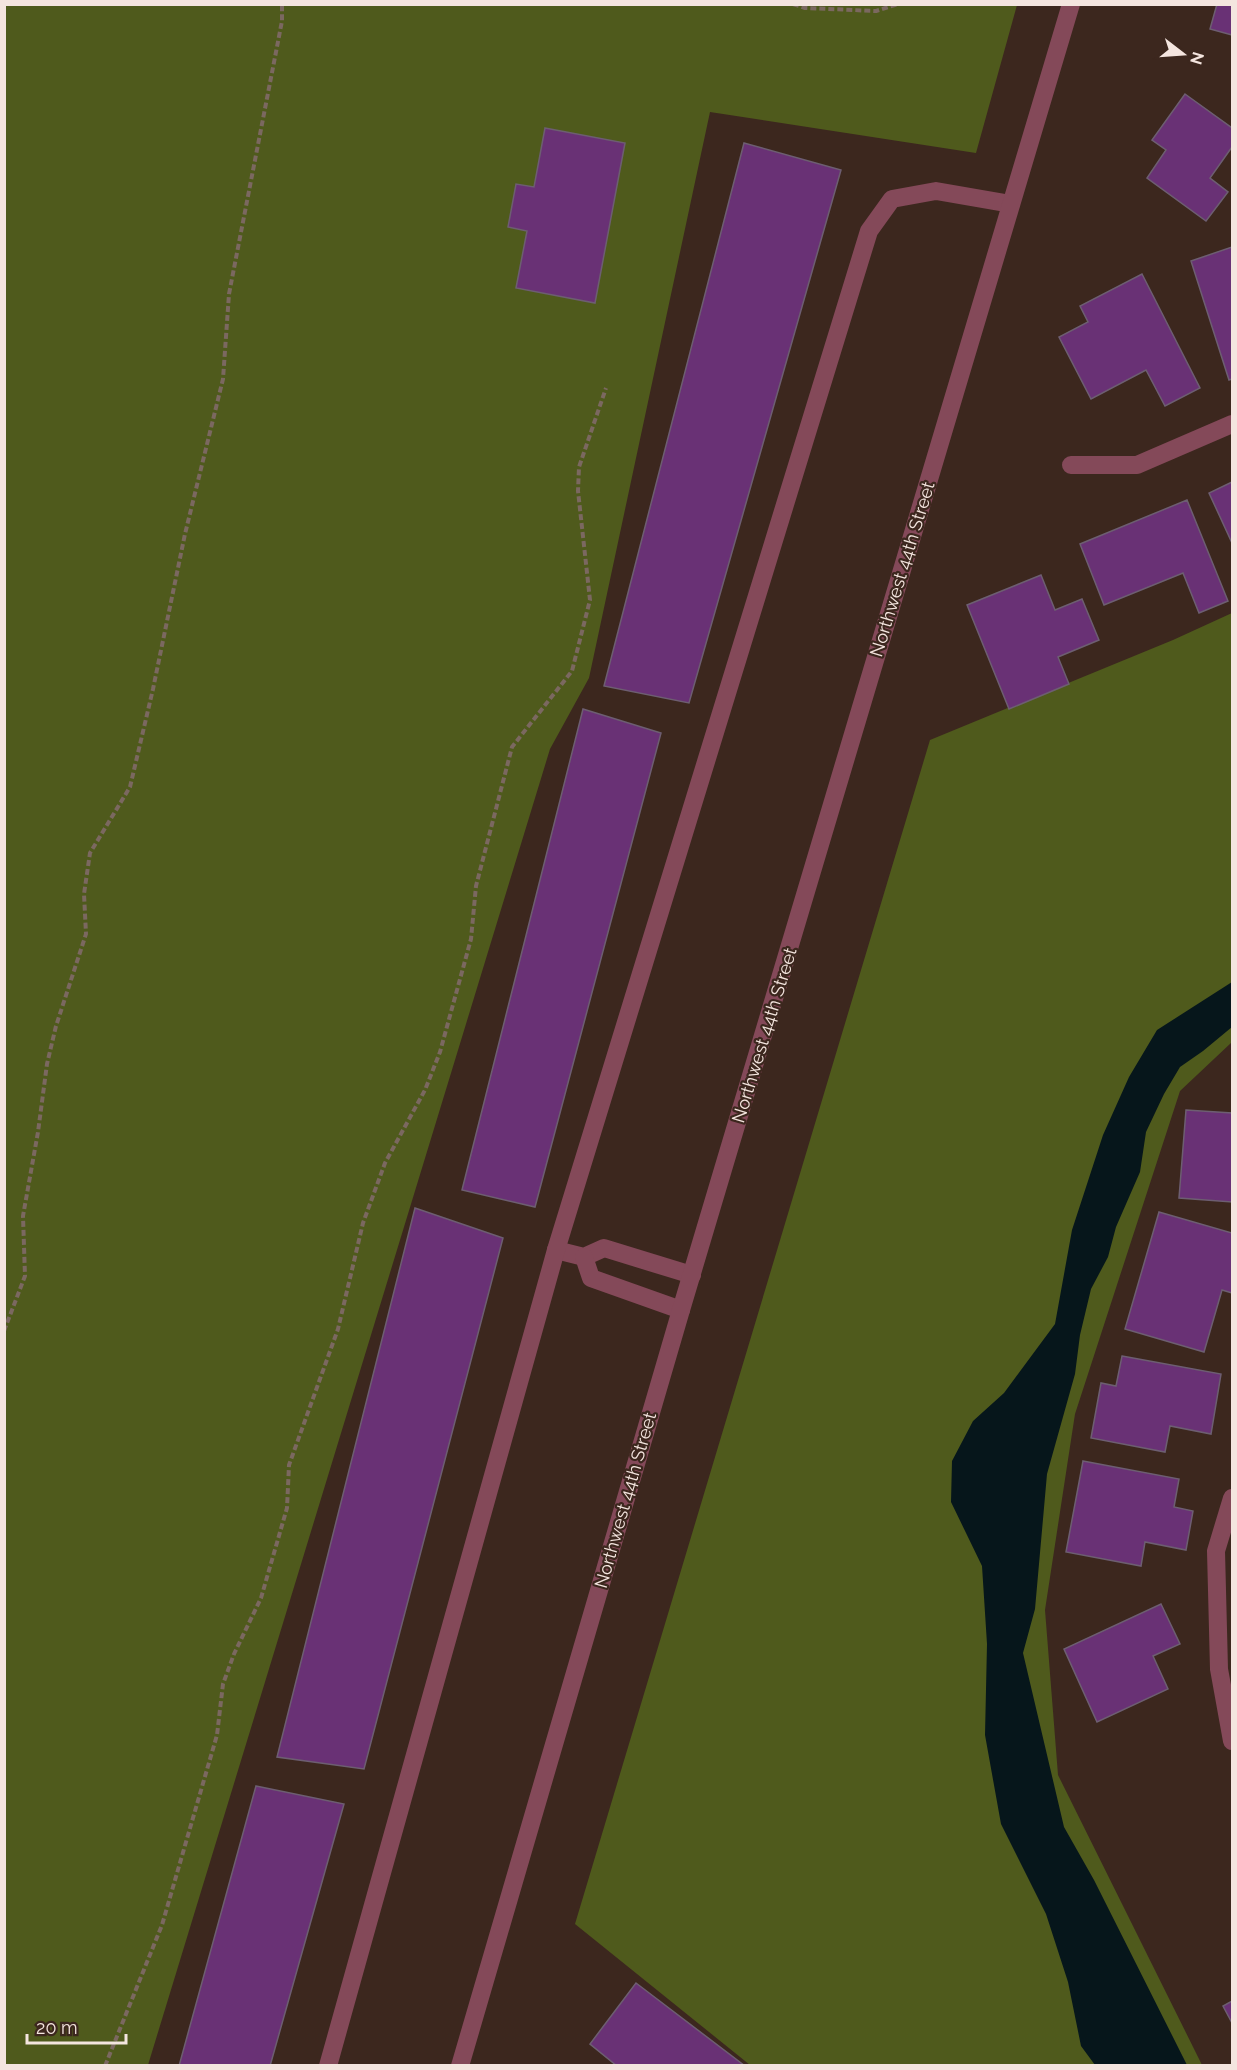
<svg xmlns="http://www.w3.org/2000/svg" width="1237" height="2070" font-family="Raleway,sans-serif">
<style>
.green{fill:#4f5a1c}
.water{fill:#06161b}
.building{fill:#693175;stroke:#6d5e71;stroke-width:1.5}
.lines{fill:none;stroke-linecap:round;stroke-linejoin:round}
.path{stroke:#7b6860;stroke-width:4;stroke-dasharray:6 3;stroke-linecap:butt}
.service{stroke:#844959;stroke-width:18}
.minor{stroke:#844959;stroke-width:18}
.tertiary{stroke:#844959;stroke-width:18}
.labels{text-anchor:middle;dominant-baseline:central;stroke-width:4.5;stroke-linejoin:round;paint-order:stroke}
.street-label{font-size:18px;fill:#f4e5df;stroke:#3c271e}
</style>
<rect width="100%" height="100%" fill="#3c271e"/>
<g class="green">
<path d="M5,5H1017L976,153L710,112L589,678L550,749L148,2065L5,2066Z"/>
<path d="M1232,613V1042L1180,1091L1075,1414L1045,1610L1058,1775L1202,2065H750L575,1924L930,740L1173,640Z"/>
</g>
<path class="water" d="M1232,982V1027L1203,1051L1180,1067L1164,1094L1146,1132L1140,1172L1116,1227L1108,1257L1091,1289L1080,1335L1075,1374L1047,1474L1035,1609L1023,1653L1064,1827L1094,1880L1187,2065H1095L1081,2046L1068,1982L1046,1914L1001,1824L985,1735L987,1644L982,1566L951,1502L952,1461L973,1421L1004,1393L1055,1324L1072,1230L1103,1135L1129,1077L1157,1030Z"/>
<g class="building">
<path d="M1217,4H1232V35L1210,29Z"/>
<path d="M1185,94L1232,128V147L1210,178L1228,192L1206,221L1147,178L1166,150L1152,140Z"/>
<path d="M545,128L625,143L595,303L516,288L527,231L508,227L516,184L534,187Z"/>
<path d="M744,143L841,170L689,703L604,686Z"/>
<path d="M1232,247V379L1229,380L1191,261Z"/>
<path d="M1142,274L1200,388L1165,406L1146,370L1091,399L1059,337L1088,322L1080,306Z"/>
<path d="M1232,482V543L1209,493Z"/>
<path d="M1187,500L1228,601L1199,613L1183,573L1104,605L1080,544Z"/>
<path d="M1041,575L1055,610L1082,599L1099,640L1058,657L1069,684L1009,709L967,605Z"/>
<path d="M583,709L661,733L535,1207L462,1190Z"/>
<path d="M1186,1110L1232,1113V1202L1179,1198Z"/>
<path d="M415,1208L503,1238L364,1769L277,1757Z"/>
<path d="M1159,1212L1232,1233V1293L1222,1290L1204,1352L1125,1329Z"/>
<path d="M1122,1356L1221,1374L1211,1434L1170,1426L1165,1452L1091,1438L1101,1383L1116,1386Z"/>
<path d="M1083,1461L1179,1479L1174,1507L1193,1511L1186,1550L1145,1542L1141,1566L1066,1552Z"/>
<path d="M1161,1604L1180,1644L1153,1656L1168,1689L1097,1722L1064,1649Z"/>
<path d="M256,1786L344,1804L270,2066H179Z"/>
<path d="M636,1983L745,2066H617L590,2044Z"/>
<path d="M1232,2001V2023L1223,2006Z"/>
</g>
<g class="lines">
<g class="path">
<path d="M793,4L805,8L876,11L898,4"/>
<path d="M4,1331L25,1276L23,1216L38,1132L47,1064L56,1026L86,934L84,894L90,853L130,787L153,689L185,534L223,379L229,294L282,21V4"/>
<path d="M105,2066L162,1925L217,1735L223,1684L234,1654L261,1598L287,1508L289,1465L338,1329L363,1223L385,1163L425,1090L440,1052L471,939L476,886L512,747L572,671L590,600L578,491L579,467L606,388"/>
</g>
<g class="service">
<path d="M556,1250L584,1257L604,1248L692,1275"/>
<path d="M584,1257L591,1278L681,1310"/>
<path d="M328,2066L556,1250L869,231L892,199L936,191L1011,204"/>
</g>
<g class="minor">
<path d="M1071,465H1137L1232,424"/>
<path d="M1232,1498L1216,1551L1219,1669L1232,1741"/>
</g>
<path class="tertiary" d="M460,2066L681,1310L1071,4"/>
</g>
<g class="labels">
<g class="street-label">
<text transform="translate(902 569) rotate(-73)">Northwest 44th Street</text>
<text transform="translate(764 1035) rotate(-73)">Northwest 44th Street</text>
<text transform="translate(625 1500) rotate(-74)">Northwest 44th Street</text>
</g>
</g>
<rect width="1237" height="2070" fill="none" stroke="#f4e5df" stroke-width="12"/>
<g transform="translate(1183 54) rotate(107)" stroke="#3c271e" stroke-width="4.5" paint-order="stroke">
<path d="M0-4.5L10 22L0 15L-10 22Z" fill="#f4e5df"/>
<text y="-9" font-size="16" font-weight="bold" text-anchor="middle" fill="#f4e5df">N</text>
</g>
<path d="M27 2034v9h99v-9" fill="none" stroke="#f4e5df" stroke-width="3"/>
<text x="36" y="2034" font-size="18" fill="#f4e5df" stroke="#3c271e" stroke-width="4.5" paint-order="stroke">20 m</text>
</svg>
